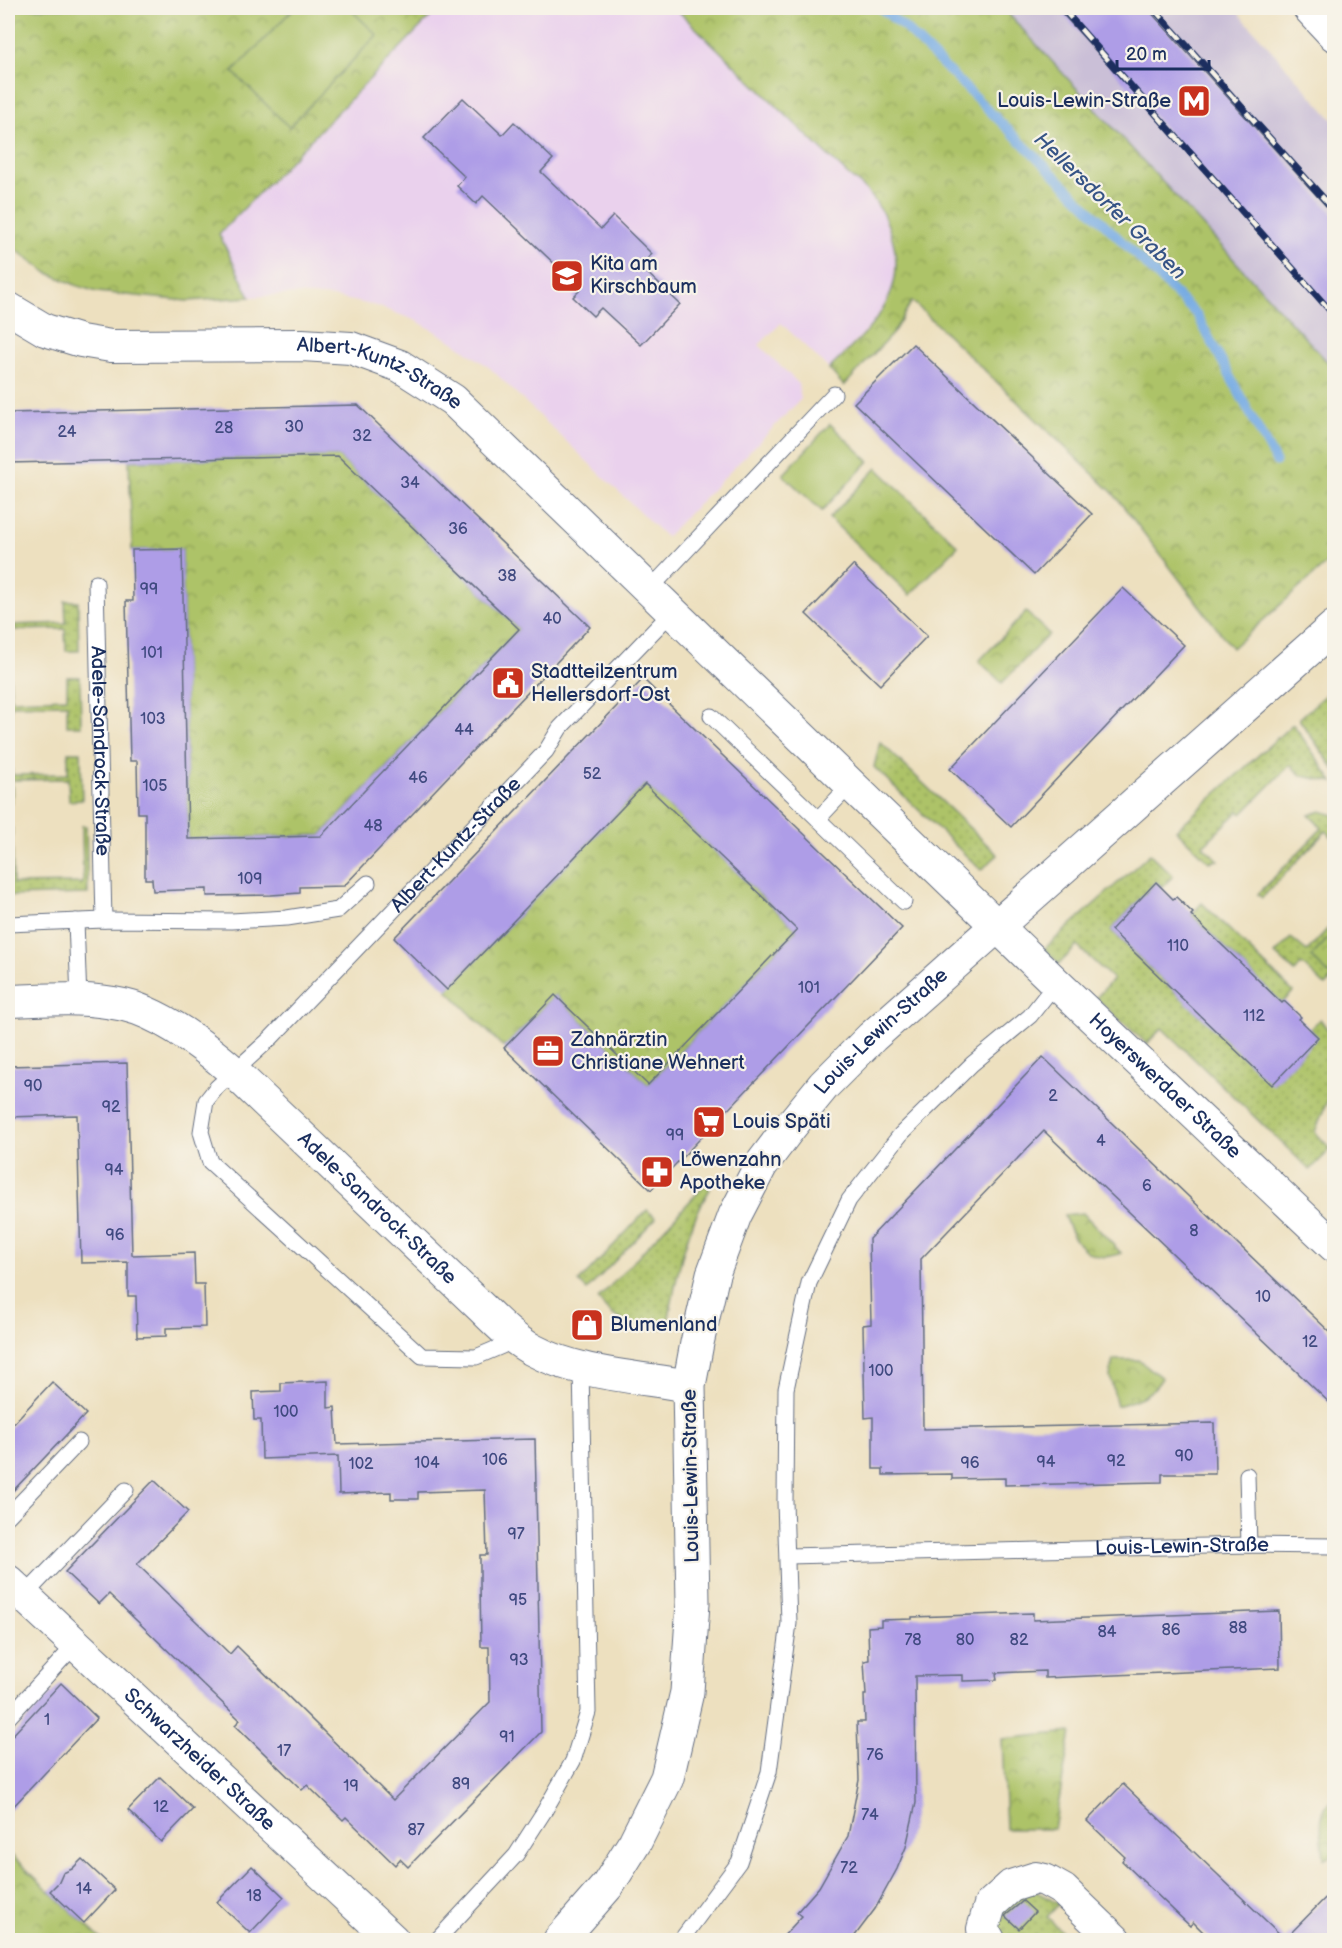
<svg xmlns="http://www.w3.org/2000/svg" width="1342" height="1948" font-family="'Balsamiq Sans',sans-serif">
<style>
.built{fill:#ead1ed}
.railway{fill:#cabfd7}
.grass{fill:url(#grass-dots);stroke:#647962;stroke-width:1.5}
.park{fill:url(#park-crowns);stroke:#647962;stroke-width:1.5}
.pitch{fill:#adc367;stroke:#647962;stroke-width:1.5}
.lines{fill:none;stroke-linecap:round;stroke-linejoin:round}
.stream{stroke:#76abe3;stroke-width:9}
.building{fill:#ae9de7}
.lane-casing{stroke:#646d80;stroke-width:17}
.street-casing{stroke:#646d80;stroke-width:34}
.secondary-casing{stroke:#646d80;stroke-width:35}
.lane{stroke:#fff;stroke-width:15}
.street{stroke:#fff;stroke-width:32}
.secondary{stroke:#fff;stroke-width:33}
.rail-casing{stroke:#1b2f5e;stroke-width:7}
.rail{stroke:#f7f3e8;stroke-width:4.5;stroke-dasharray:14;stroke-linecap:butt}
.labels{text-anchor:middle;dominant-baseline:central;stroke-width:4.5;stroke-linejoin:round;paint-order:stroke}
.number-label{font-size:16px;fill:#404a80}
.poi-label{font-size:20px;fill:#1b2f5e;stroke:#f7f3e8;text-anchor:start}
.street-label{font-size:20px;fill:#1b2f5e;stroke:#f7f3e8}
.water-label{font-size:21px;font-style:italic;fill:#365486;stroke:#f7f3e8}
</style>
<defs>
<pattern id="grass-dots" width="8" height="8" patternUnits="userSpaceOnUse" patternTransform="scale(1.5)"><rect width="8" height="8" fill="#adc367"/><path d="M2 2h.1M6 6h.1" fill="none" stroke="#8c9f58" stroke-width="1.8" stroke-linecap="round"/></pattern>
<pattern id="park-crowns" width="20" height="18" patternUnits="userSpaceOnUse" patternTransform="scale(1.5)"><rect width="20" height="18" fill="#adc367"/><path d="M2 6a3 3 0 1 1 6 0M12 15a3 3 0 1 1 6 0" fill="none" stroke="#8c9f58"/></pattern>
</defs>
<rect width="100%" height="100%" fill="#f7f3e8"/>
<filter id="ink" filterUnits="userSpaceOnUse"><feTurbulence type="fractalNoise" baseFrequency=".0167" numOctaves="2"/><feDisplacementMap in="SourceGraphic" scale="12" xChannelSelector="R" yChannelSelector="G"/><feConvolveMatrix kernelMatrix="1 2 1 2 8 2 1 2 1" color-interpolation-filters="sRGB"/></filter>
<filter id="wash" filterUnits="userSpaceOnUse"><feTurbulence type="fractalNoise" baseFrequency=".008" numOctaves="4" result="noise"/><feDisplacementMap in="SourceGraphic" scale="24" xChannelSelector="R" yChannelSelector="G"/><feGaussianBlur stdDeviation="1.35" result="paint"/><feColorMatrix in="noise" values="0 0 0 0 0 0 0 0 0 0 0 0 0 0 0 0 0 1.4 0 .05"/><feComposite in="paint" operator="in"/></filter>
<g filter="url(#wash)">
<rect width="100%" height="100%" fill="#ede0bf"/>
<path class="built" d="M439,8H675L848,175L866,190L882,213L893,242L895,264L893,288L885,304L871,325L829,369L781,323L759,345L798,383L801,399L666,537L490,368L455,343L417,321L377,306L334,297L298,294L250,297L219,235Z"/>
<path class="railway" d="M1003,8H1234L1334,121V369Z"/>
<g class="grass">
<path d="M65,601H78L79,651H66L65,629L10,630V652H8V602L9,625L66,623Z"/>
<path d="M8,677H10L11,700L67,698V677H80L81,726H67V704L11,705V728H8Z"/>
<path d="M1334,687V769L1299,719Z"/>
<path d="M1293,724L1333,782L1302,776L1290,765L1242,814L1239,811L1203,846L1218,860L1209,862L1176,830Z"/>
<path d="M880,742L998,855L981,870L874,767Z"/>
<path d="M68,752H81L82,800L69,801L68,779L12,780V802H9L8,753H11L12,775L68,774Z"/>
<path d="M1321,811L1334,815V839L1326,831L1262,898L1258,894L1322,828L1309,815Z"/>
<path d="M82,826H86L88,894L10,896L9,828H12L13,884L83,883Z"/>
<path d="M1150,854L1173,876L1162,887L1156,882L1111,930L1272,1084L1317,1037L1310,1029L1320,1019L1334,1038V1083L1315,1132L1331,1149L1310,1170L1162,1028L1147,1044L1096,998L1113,979L1077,946L1059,964L1044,949Z"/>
<path d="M1202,903L1293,992L1282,1003L1191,915Z"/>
<path d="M1334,922V932L1311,957L1333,978L1325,986L1302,964L1295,972L1275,954L1291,938L1307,951Z"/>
<path d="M706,1184L710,1189C684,1230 676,1281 667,1328C636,1328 617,1325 598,1299Z"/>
<path d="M647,1210L656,1218L587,1290L579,1282Z"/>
<path d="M1033,1890L1059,1904L1047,1917L1071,1940H1001L997,1935L1000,1905Z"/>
</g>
<g class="park">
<path d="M8,8H439L219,234L250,297L187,301L97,292L78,286L48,273L8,244Z"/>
<path d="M675,8H1003L1334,369V557L1232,648L1113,493L912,301L893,333L844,386L829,369C843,355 859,341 871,326C879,316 888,302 892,289C903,257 889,214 866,190C861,184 854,180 848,175Z"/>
<path d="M338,456L519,629L321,835L188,839L182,549L132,550L129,461Z"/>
<path d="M877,468L958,546L910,595L829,518Z"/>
<path d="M1026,612L1049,634L1002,683L979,661Z"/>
<path d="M645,784L797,930L648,1085L555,995L504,1048L447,990Z"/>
<path d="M1334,932V976L1333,978L1311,957Z"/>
<path d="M1083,1213L1121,1253C1089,1266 1073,1242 1064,1215Z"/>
<path d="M1113,1360H1138L1162,1378C1151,1396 1137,1400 1117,1406L1110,1376Z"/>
<path d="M1071,1732L1054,1829H1006L1002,1739Z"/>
<path d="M1334,1800V1852L1331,1857L1324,1859C1323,1840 1314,1810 1334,1800Z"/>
<path d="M8,1852L102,1940H8Z"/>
</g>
<g class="pitch">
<path d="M294,8H349L377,35L289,127L233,72Z"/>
<path d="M830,424L869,461L822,511L783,475Z"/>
</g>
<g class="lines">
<path class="stream" d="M880,8L905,28L1197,315L1276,462"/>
</g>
<g id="blocks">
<g class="building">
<path d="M1057,8H1147L1335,216V316Z"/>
<path d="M463,98L502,135L514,122L553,159L541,172L601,229L613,216L652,254L640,266L680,304L641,345L601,308L593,316L573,297L581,289L483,196L476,204L457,186L465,177L424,138Z"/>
<path d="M913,344L1092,514L1034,575L854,403Z"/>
<path d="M358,405L590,627L344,886L300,887V893L271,895L207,896V889L153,891L152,879H145V813H138L137,761H130L126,601H133L132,550L182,549L188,839L321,836L519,629L338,456L8,463V413Z"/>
<path d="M853,565L927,636L880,685L806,614Z"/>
<path d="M1123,588L1184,645L1011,827L950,769Z"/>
<path d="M643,679L902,928L651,1190L504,1048L555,995L648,1085L797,930L645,784L447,990L394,938Z"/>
<path d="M1156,882L1173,899L1176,897L1193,913L1191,915L1282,1003L1284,1001L1301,1017L1299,1019L1318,1037L1272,1085L1111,930Z"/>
<path d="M1043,1057L1335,1337V1408L1044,1131L921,1259L923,1429L1214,1423L1215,1474H1162V1482L1005,1485V1478L952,1479V1474L883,1475V1469H873V1417L865,1418L863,1325L871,1324L869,1239Z"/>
<path d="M127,1063L132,1255L194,1253L195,1284H204L205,1327L166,1328V1336L137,1337L136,1296H128V1262L81,1263L77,1115L8,1117V1066Z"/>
<path d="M328,1381V1408L335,1407L337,1444L535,1439L541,1732L408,1867L400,1859L395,1865L346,1817L343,1820L307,1785L302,1790L235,1725L240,1720L109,1594L99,1604L65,1572L154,1480L188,1512L137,1564L230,1654L237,1646L393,1800L490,1702L489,1647H481L480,1582V1555H487L485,1490L418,1492V1499H391V1492L339,1494L338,1456L262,1459L261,1420H254L253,1392L281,1391V1383Z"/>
<path d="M52,1382L86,1414L8,1496V1429Z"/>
<path d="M1279,1611L1280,1668L1045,1678V1671L996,1673L997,1680L963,1681V1675L915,1676L916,1803L906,1847L897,1869L875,1909L851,1941H779L802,1916L797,1912L819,1887L848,1836L859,1780L857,1722H865L864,1695H866L864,1661L869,1660L868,1627L881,1626V1620L912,1619V1617L1033,1613V1620Z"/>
<path d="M61,1683L97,1718L8,1812V1740Z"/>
<path d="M160,1777L193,1809L161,1842L128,1810Z"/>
<path d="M1123,1784L1285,1939L1335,1888V1941H1212L1193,1922L1190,1926L1122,1861L1125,1857L1087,1821Z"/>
<path d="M82,1859L115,1890L84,1923L50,1891L59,1882L63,1873L72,1869Z"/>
<path d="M252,1866L284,1897L250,1933L217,1902Z"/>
<path d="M1023,1901L1035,1912L1019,1929L1005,1916Z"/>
</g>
</g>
</g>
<g filter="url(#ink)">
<use href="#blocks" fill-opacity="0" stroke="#646d80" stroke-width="1.5"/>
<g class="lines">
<defs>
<g id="lane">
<path id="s1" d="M96,583L104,920"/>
<path d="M649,590L834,394"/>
<path d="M711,716L818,819"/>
<path d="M851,784L818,819L904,902"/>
<path d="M76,921L79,1000"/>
<path d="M8,924L104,920L231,921L287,918L338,910L368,883"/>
<path id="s2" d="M510,1335L502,1346L476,1357L422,1356L210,1162L201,1132L206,1101L217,1087L271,1038L546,751L560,728L672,612"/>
<path d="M1247,1475L1249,1545"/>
<path d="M8,1516L79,1442"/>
<path id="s3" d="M788,1556L1249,1545L1334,1546"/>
<path d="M24,1596L126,1490"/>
<path d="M8,1718L75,1645"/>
<path d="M437,1940L516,1855L545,1810L573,1761L588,1712L581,1368"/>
<path d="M681,1940L739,1862L769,1772L789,1623L785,1502L786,1389L809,1283L849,1200L901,1134L972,1064L1030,1016L1056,983"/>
</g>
<g id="street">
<path d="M1309,8L1334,35"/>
<path id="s4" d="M8,308L45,330L81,341L111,346L302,345L351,348L400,366L453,400L1056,983L1334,1246"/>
<path id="s5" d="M8,1001C46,1000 86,996 124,1005C163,1014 204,1046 234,1072L483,1309C498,1324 514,1340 533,1350C577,1374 640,1377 689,1386"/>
<path id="s6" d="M8,1581L393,1940"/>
<path d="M989,1940L983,1929L990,1905L1011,1886L1036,1878L1045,1880L1063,1890L1115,1940"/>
</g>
<g id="secondary">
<path id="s7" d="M560,1940L608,1885L635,1842L667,1778L687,1692L693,1603L689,1386L697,1343L713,1274L735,1215L761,1165L789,1128L824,1085L872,1037L1334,627"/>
</g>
</defs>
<use href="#lane" class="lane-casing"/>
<use href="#street" class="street-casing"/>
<use href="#secondary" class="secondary-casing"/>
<use href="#lane" class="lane"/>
<use href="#street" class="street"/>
<use href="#secondary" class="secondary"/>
<defs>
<g id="rail">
<path d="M1062,8L1334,315"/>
<path d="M1153,8L1334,210"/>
</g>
</defs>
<use href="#rail" class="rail-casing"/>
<use href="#rail" class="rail"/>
</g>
</g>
<defs>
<symbol id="metro-square" viewBox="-11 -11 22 22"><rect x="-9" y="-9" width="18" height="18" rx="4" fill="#c8321e" stroke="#f7f3e8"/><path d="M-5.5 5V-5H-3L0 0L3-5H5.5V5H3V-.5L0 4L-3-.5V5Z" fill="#fff"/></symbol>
<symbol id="school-square" viewBox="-11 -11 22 22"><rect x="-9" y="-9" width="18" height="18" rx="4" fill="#c8321e" stroke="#f7f3e8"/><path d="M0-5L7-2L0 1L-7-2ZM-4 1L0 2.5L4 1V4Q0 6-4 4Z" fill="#fff"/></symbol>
<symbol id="civic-square" viewBox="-11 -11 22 22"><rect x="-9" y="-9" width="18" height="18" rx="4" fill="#c8321e" stroke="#f7f3e8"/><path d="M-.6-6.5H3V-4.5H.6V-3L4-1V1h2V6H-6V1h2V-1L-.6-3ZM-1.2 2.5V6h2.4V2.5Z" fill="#fff"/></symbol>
<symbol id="office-square" viewBox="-11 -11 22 22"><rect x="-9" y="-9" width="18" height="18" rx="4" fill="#c8321e" stroke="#f7f3e8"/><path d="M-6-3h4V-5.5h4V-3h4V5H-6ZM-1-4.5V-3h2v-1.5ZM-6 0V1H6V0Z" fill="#fff"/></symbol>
<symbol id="supermarket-square" viewBox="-11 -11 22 22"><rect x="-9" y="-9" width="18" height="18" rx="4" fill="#c8321e" stroke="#f7f3e8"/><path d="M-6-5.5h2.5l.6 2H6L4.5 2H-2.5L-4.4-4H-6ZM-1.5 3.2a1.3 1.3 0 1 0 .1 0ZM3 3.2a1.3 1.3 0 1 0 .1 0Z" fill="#fff"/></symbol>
<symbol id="pharmacy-square" viewBox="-11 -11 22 22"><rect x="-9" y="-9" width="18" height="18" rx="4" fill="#c8321e" stroke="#f7f3e8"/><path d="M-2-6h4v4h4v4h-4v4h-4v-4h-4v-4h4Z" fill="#fff"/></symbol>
<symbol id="shop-square" viewBox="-11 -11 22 22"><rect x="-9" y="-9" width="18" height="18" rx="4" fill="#c8321e" stroke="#f7f3e8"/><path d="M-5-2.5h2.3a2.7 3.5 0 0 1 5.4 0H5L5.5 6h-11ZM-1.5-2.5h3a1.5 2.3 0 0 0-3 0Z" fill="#fff"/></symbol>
</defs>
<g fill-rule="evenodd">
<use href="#metro-square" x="1175" y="82" width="38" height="38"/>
<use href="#school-square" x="548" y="257" width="38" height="38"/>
<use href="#civic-square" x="489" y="664" width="38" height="38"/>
<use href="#office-square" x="529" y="1032" width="38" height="38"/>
<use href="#supermarket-square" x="690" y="1103" width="38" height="38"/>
<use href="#pharmacy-square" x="638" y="1153" width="38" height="38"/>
<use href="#shop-square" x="568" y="1306" width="38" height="38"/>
</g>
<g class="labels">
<g class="number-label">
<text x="294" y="427">30</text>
<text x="224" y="428">28</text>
<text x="67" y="432">24</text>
<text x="362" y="436">32</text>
<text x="410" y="483">34</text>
<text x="458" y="529">36</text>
<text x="507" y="576">38</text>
<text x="149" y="589">99</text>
<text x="552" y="619">40</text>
<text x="152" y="653">101</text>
<text x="153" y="719">103</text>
<text x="464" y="730">44</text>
<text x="592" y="774">52</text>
<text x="418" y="778">46</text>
<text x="155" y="786">105</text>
<text x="373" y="826">48</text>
<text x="250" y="879">109</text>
<text x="1178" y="946">110</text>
<text x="809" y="988">101</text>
<text x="1254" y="1016">112</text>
<text x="33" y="1086">90</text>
<text x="1053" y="1096">2</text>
<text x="111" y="1107">92</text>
<text x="675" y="1135">99</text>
<text x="1101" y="1141">4</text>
<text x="114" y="1170">94</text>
<text x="1147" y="1186">6</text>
<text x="1194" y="1231">8</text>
<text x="115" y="1235">96</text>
<text x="1263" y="1297">10</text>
<text x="1310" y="1342">12</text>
<text x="881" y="1371">100</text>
<text x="286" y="1412">100</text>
<text x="1184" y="1456">90</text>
<text x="495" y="1460">106</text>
<text x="1116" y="1461">92</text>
<text x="1046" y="1462">94</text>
<text x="427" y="1463">104</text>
<text x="970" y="1463">96</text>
<text x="361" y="1464">102</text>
<text x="516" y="1534">97</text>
<text x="518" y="1600">95</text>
<text x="1238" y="1628">88</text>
<text x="1171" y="1630">86</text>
<text x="1107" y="1632">84</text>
<text x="913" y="1640">78</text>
<text x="965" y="1640">80</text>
<text x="1019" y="1640">82</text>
<text x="519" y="1660">93</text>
<text x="47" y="1720">1</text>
<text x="507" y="1737">91</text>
<text x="284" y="1751">17</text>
<text x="875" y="1755">76</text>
<text x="461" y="1784">89</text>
<text x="351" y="1786">19</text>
<text x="161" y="1807">12</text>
<text x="870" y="1815">74</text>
<text x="416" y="1830">87</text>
<text x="849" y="1868">72</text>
<text x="84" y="1889">14</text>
<text x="254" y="1896">18</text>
</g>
<g class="poi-label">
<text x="1171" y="101" text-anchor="end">Louis-Lewin-Straße</text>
<text x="590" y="264">Kita am<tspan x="590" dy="23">Kirschbaum</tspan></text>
<text x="531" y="672">Stadtteilzentrum<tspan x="531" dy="23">Hellersdorf-Ost</tspan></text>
<text x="571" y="1040">Zahnärztin<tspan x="571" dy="23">Christiane Wehnert</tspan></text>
<text x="732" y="1122">Louis Späti</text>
<text x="680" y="1160">Löwenzahn<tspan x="680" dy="23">Apotheke</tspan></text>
<text x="610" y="1325">Blumenland</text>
</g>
<g class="street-label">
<text stroke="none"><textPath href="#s4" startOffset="386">Albert-Kuntz-Straße</textPath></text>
<text stroke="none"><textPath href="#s1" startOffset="168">Adele-Sandrock-Straße</textPath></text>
<text stroke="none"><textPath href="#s2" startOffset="804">Albert-Kuntz-Straße</textPath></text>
<text stroke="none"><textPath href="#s7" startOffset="1004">Louis-Lewin-Straße</textPath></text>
<text stroke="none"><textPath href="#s4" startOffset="1455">Hoyerswerdaer Straße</textPath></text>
<text stroke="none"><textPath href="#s5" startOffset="444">Adele-Sandrock-Straße</textPath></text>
<text transform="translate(691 1476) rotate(-91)">Louis-Lewin-Straße</text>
<text stroke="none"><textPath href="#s3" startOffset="394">Louis-Lewin-Straße</textPath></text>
<text stroke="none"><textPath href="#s6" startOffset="262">Schwarzheider Straße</textPath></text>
</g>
<g class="water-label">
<text transform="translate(1110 206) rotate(44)">Hellersdorfer Graben</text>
</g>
</g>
<rect width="1342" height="1948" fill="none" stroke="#f7f3e8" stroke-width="30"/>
<path d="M1117 60v9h92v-9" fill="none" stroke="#1b2f5e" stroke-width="3"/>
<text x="1126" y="60" font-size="18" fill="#1b2f5e" stroke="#f7f3e8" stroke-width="4.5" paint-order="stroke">20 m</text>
</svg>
